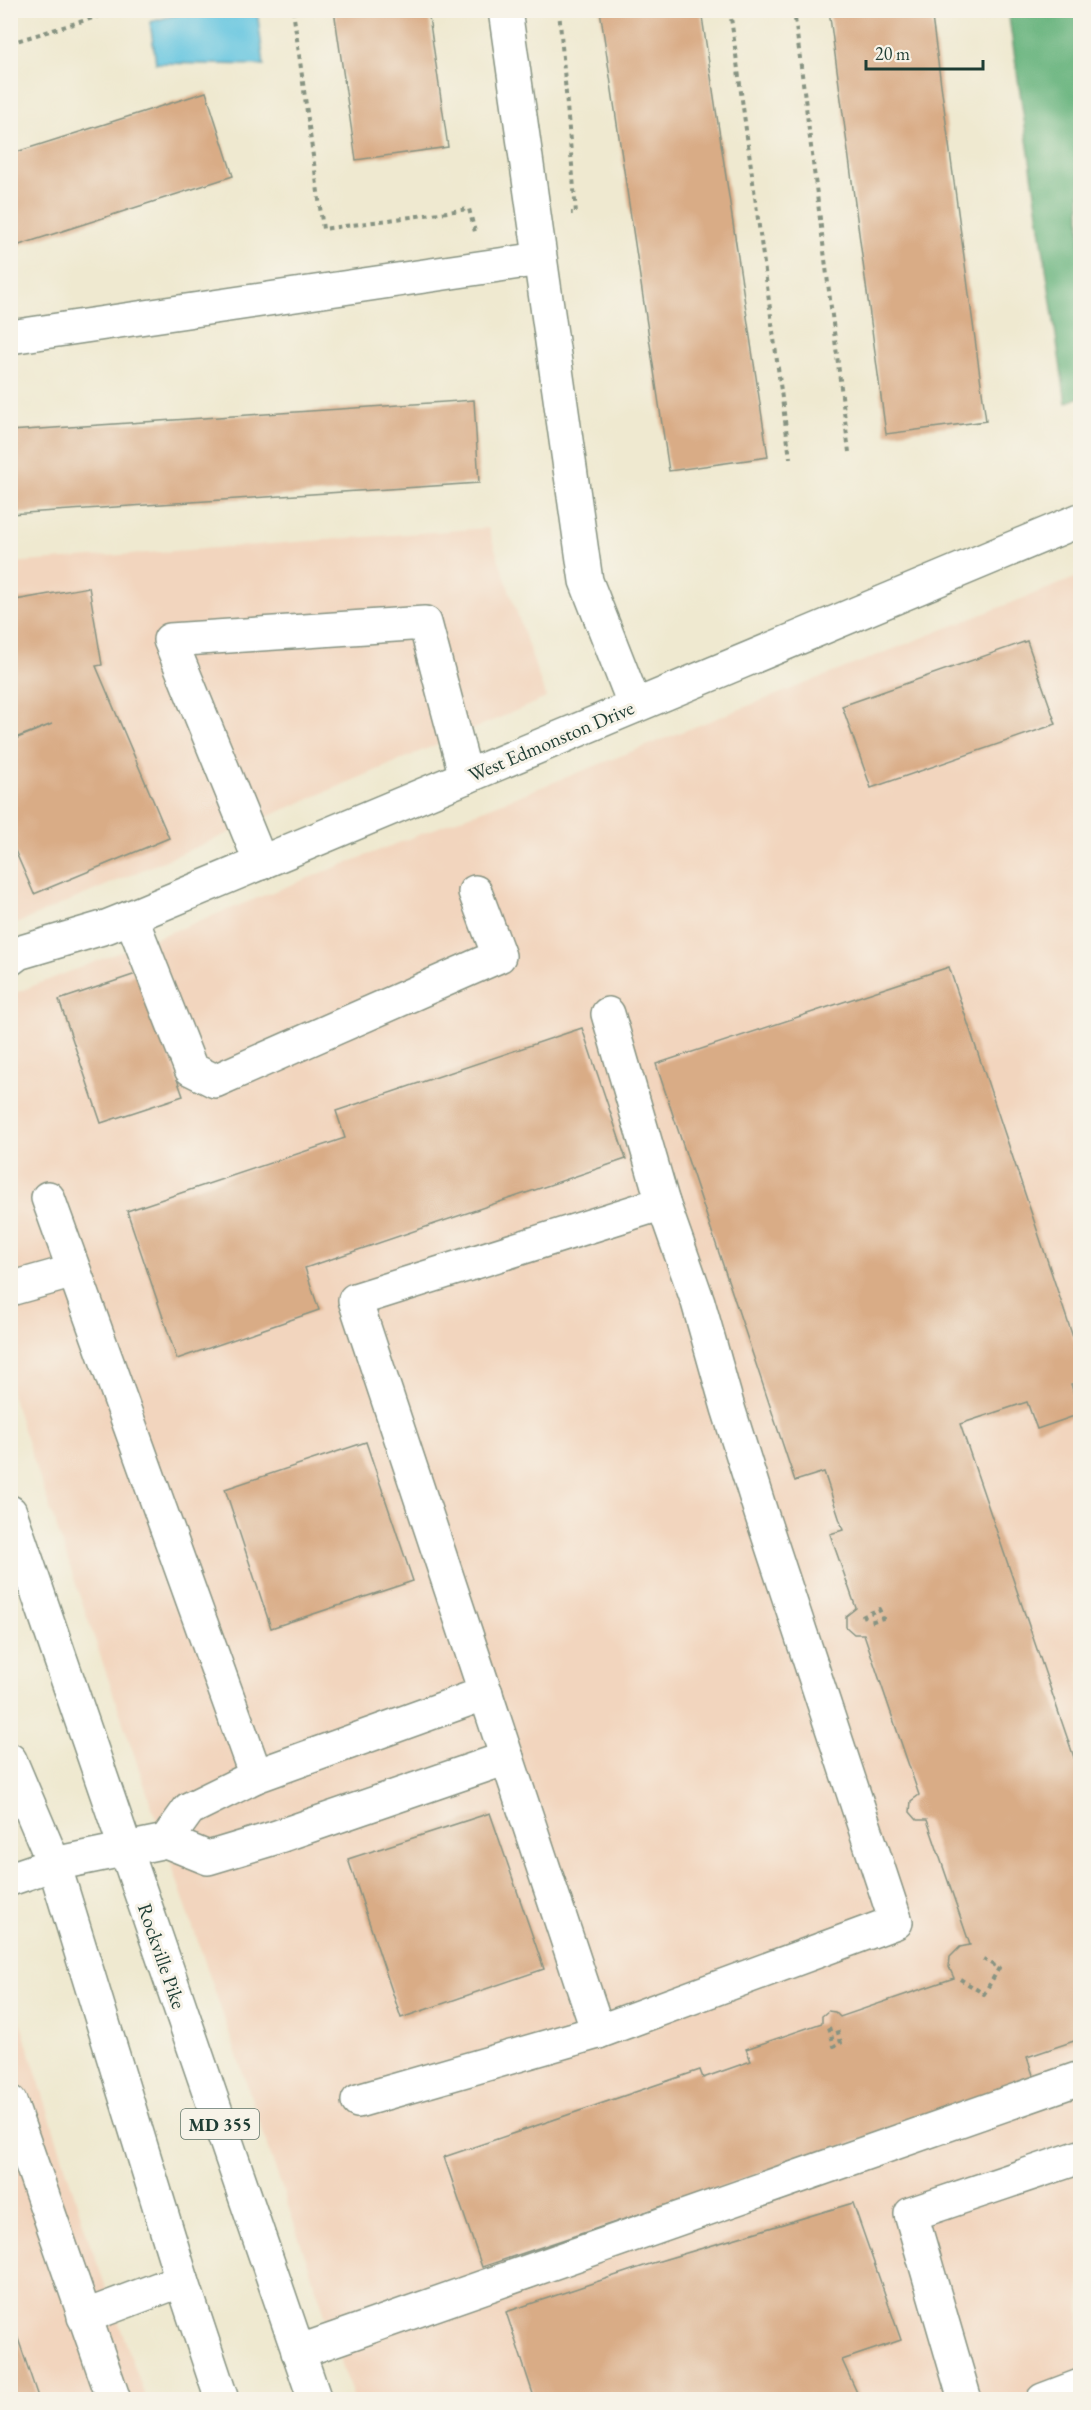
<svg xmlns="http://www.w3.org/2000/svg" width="1091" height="2410" font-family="'EB Garamond',serif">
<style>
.built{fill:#f2d5be}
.forest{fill:#66b37d;stroke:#427858;stroke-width:1.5}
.water{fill:#61c4e0;stroke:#40808a;stroke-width:1.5}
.building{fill:#d9ac86}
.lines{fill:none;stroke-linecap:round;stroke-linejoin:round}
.minor-casing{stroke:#879382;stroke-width:36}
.major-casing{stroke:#879382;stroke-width:36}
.path{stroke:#879382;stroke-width:4;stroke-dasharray:4.5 4.5;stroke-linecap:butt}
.minor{stroke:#fff;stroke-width:33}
.major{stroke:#fff;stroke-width:33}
.labels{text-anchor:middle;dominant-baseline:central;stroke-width:6;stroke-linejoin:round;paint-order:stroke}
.shield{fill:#f7f3e8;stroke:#60746a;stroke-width:1.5}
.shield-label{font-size:18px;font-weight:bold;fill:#1f3d34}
.street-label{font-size:20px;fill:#1f3d34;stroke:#f7f3e8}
</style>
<rect width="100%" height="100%" fill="#f7f3e8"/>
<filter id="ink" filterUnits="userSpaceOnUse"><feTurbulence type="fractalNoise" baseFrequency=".0167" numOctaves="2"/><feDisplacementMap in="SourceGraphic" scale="12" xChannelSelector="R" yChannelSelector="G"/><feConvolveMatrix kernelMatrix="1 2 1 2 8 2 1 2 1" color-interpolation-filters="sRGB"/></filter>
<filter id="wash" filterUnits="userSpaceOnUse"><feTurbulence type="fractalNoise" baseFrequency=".008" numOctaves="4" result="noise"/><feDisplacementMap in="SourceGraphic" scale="24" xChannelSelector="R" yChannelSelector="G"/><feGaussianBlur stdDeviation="1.35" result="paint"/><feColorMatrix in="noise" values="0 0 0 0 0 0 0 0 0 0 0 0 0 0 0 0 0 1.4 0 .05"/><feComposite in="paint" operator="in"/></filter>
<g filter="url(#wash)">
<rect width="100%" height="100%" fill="#efe9d0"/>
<g class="built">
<path d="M488,528L546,698L11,926V563Z"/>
<path d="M1080,576V2399H354L11,1394L10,995Z"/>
<path d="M10,1989L86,2232L146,2399H11Z"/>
</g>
<path class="forest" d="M1008,11H1080V397L1066,403Z"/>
<path class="water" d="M193,10L257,11L264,65L156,63L150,22Z"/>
<g id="blocks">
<g class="building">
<path d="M334,10H428L448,147L356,160Z"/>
<path d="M600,10H701L768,457L669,471Z"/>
<path d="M829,10H931L986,421L886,434Z"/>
<path d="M206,92L233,176L10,248V154Z"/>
<path d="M474,400L479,483L10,514V431Z"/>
<path d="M89,587L102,665L96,666L169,838L34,894L10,839V741L52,724L10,740V601Z"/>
<path d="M1027,641L1056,724L871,788L842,706Z"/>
<path d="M949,967L1080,1358V1382L1071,1384L1080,1414L1037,1429L1027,1402L960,1424L1080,1775V2039L1027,2057L1035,2081L482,2267L444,2157L700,2070L703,2078L751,2061L746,2049L822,2023V2016L828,2011L835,2012L840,2017L954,1978L949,1967L950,1957L960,1947L970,1945L927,1820H917L910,1812L911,1801L919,1795L864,1634H854L846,1627V1616L856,1608L830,1534L843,1530L824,1472L795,1481L656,1064Z"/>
<path d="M139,973L183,1096L101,1123L59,1000Z"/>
<path d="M582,1028L626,1159L305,1268L319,1310L177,1359L127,1211L345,1138L336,1111Z"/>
<path d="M366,1442L413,1581L271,1628L225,1489Z"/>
<path d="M490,1813L544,1969L401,2018L348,1859Z"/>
<path d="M853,2203L901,2340L842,2360L859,2397L850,2400H535L506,2312L653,2263Z"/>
<path d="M13,2324L39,2400H10V2325Z"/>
</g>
</g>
</g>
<g filter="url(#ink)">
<use href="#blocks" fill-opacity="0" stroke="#879382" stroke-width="1.5"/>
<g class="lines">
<defs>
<g id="minor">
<path d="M505,10L586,581L635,706"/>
<path d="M10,337L540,259"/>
<path d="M261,863L170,640L425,623L466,777"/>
<path d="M131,917L191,1069L215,1081L499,956L475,892"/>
<path d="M10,959L18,953L106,927L131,917L1080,520"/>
<path d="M48,1198L256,1776"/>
<path d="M10,1289L74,1271"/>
<path d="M166,1841L189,1809L256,1776L486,1693"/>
<path d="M10,1879L54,1864L166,1841L208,1858L271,1839L507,1758"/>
<path d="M598,2032L355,1300L663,1203L608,1014"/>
<path d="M358,2101L598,2032L896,1922L761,1513L728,1408L698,1302L663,1203"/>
<path d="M10,2102L114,2400"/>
<path d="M84,2317L182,2280"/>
<path d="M298,2352L1080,2078"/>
<path d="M965,2400L911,2214L1080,2157"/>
<path d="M1043,2400L1080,2386"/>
</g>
<g id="major">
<path d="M10,1512L315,2400"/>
<path d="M10,1760L54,1864L182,2280L222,2400"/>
</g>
</defs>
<use href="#minor" class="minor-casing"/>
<use href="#major" class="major-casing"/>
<g class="path">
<path d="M293,10L323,229L469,209L475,232"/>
<path d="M559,10L576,213H571"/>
<path d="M730,10L790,458"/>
<path d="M794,10L849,452"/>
<path d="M10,43L119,10"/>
<path d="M862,1617L879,1609L883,1618L870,1622"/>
<path d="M960,1979L984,1994L999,1968L983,1959"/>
<path d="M829,2027L834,2046L841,2043L837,2029"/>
</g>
<use href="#minor" class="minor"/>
<use href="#major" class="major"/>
</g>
</g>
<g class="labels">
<rect class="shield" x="181" y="2109" width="78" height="30" rx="4.5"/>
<g class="shield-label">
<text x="220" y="2124">MD 355</text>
</g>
<g class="street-label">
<text transform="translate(551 741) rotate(-23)">West Edmonston Drive</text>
<text transform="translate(162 1956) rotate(71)">Rockville Pike</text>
</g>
</g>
<rect width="1091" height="2410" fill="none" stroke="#f7f3e8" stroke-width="36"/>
<path d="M866 60v9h117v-9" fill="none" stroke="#1f3d34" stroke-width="3"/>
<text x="875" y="60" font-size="18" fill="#1f3d34" stroke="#f7f3e8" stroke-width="4.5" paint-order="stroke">20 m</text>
</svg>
